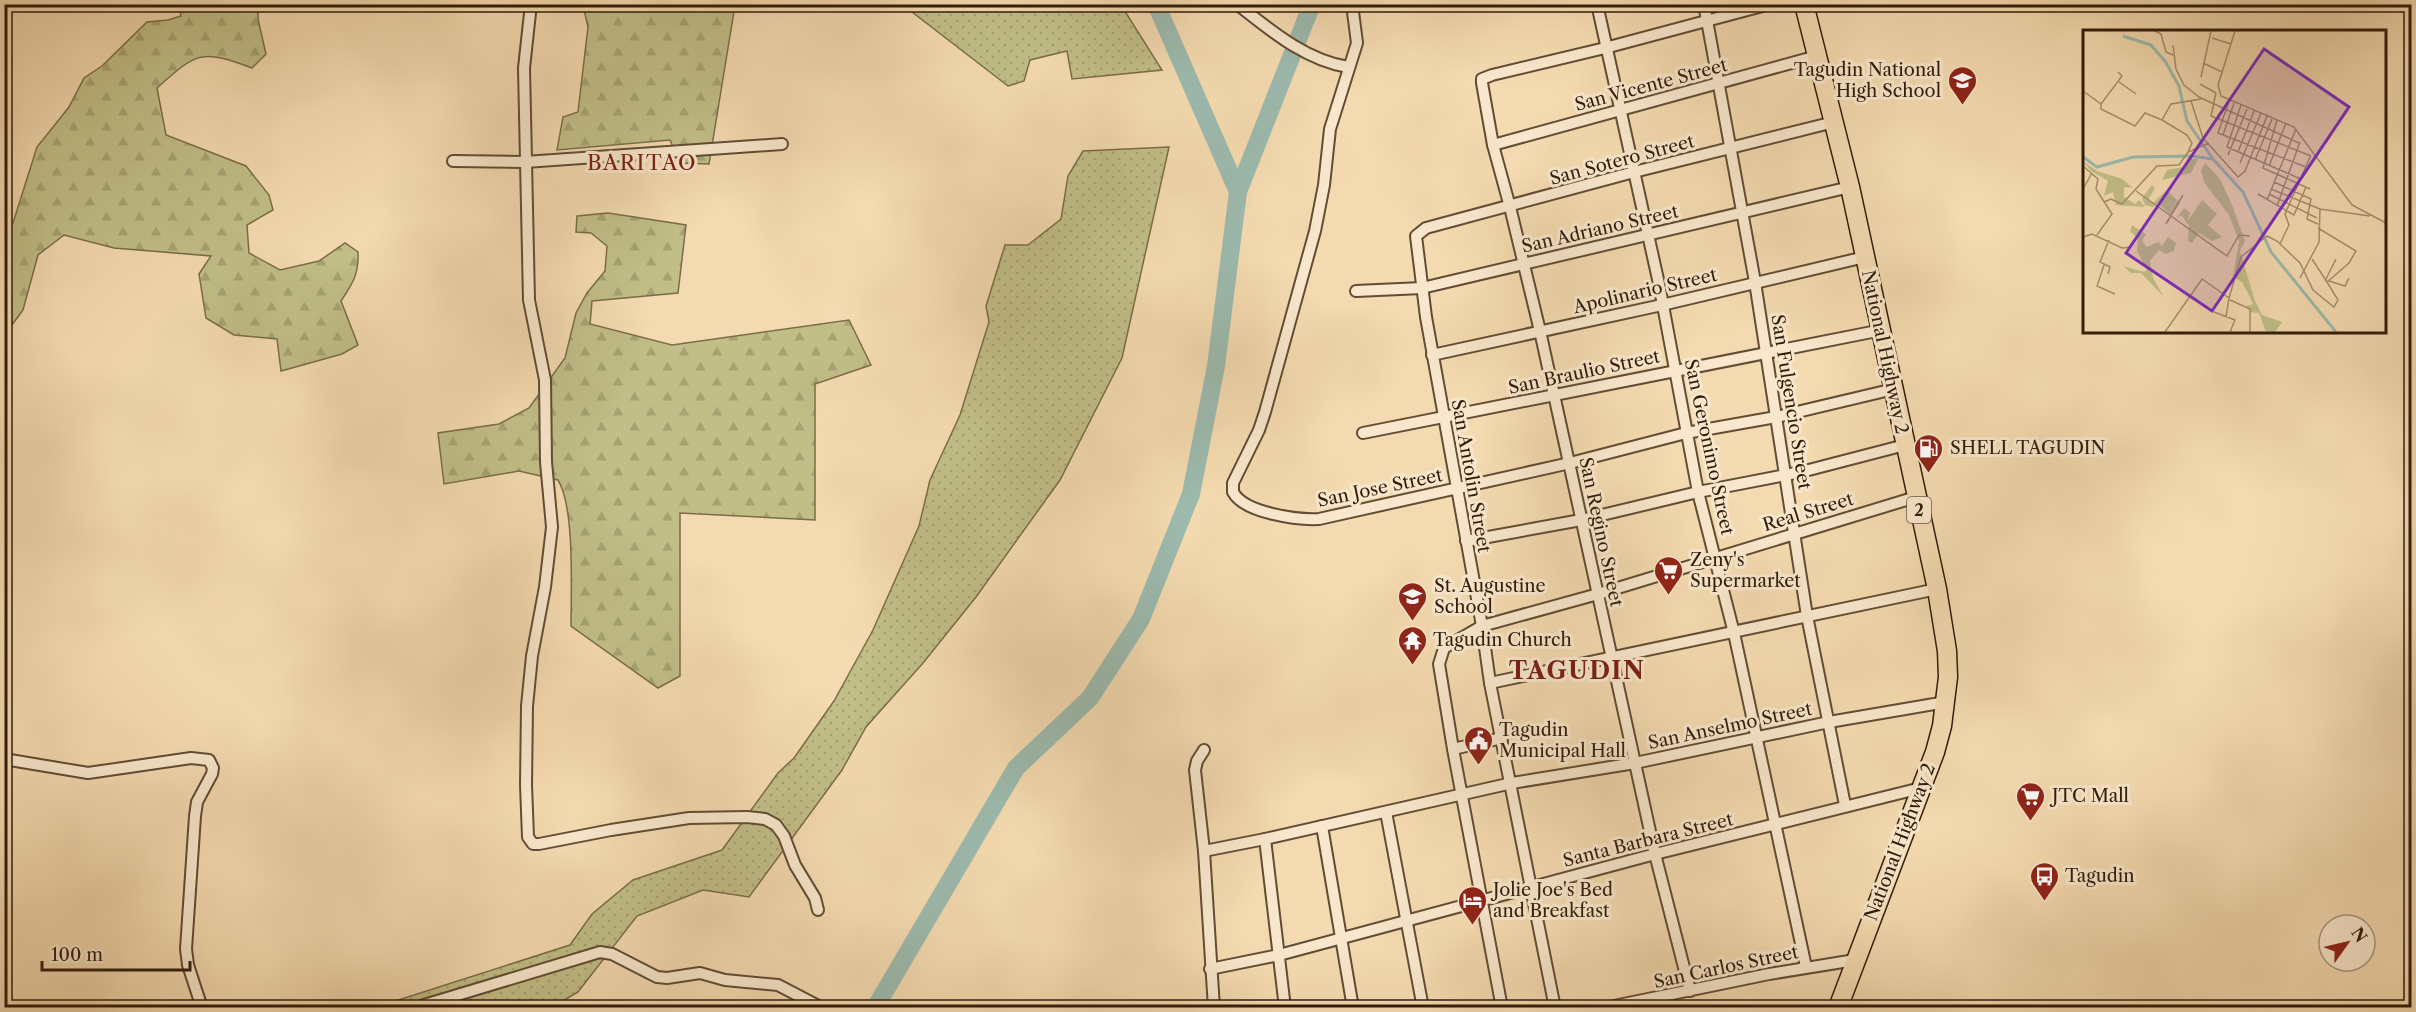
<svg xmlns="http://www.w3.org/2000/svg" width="2416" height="1012" font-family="'Libre Caslon Text',serif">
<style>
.grass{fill:url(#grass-dots);stroke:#7a6d48;stroke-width:1.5}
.forest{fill:url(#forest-firs);stroke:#7a6d48;stroke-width:1.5}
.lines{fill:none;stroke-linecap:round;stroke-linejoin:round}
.river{stroke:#9cbaae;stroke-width:18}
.minor-casing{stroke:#624c34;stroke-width:14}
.trunk-casing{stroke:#321c0a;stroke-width:21}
.minor{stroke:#f8e7cc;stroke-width:10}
.trunk{stroke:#f4dab0;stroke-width:18}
.labels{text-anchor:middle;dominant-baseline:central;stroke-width:6;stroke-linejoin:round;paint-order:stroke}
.shield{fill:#f8e7cc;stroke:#6d5944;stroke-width:1.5}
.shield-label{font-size:16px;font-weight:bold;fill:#321c0a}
.poi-label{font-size:18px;fill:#321c0a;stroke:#f8e7cc;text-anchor:start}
.street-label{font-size:18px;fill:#321c0a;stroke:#f8e7cc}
.quarter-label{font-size:21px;letter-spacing:1.5px;fill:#7a1f14;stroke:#f8e7cc}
.district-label{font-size:24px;font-weight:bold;letter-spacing:1.5px;fill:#7a1f14;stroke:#f8e7cc}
.inset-river{fill:none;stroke:#9cbaae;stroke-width:3}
.inset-road{fill:none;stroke:#a68e6e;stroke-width:1.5}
.view{fill:#7b2cbf;fill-opacity:0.15;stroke:#7b2cbf;stroke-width:3}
.inset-edge{fill:none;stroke:#321c0a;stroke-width:3}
</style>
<defs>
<pattern id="grass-dots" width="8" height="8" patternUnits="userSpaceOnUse" patternTransform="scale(1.5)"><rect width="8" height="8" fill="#c1be87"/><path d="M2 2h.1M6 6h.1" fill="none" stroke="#a6a373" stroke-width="1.8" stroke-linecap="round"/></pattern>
<pattern id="forest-firs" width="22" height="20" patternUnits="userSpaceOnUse" patternTransform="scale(1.5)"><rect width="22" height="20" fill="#c1be87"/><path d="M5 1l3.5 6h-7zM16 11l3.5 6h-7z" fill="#a6a373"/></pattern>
</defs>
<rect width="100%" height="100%" fill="#f4dab0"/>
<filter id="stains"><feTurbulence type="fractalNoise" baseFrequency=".00333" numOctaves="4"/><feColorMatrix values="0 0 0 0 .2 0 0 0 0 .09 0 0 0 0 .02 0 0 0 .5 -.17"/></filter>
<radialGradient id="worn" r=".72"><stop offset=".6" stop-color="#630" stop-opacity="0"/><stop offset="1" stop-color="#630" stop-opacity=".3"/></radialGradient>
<g class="grass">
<path d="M903,5H1121L1162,70L1072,79L1067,51L1030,60L1024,81L1008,86Z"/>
<path d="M1169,147L1122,358L1060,480L976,597L923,663L866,727L842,770L749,897L703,890L637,916L578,992L553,1007L390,1008L389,1003L570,945L592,914L633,880L722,850L778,773L794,758L834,701L873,630L919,526L930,480L960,415L989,322L986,306L1005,245H1028L1061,219L1068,176L1083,151Z"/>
</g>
<g class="forest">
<path d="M179,5H258V19L266,54L252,68C201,49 197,52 157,88L166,135L246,166L269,195L273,210L247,225L249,253L280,270L319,261L345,243L358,252C359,274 353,283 341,301L358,345L342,354L281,371L277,339L234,335L206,318L199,274L211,256L114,248L64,235L38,255L23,310L9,329L5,330V235L13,223L37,147L69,107L84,78L102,66L147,22L168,20L181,16Z"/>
<path d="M583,5H735L709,164L680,163L670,140L557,150L563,117L578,112L588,27Z"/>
<path d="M608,213L686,225L678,293L592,301L590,324L672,345L849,320L871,365L815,384V520L680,513V676L658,688L571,626C571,592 575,507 558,480L519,471L444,484L438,433L499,424L529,408L565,358L576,313L587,293L605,271L607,246L591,233L576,232L577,216Z"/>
</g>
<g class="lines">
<g class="river">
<path d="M1156,4L1238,192"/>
<path d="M875,1008L1016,768L1090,698L1141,619L1191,494L1216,366L1238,192L1312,4"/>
</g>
<defs>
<g id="minor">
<path d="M531,4L524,68L529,300L545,380L546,462L552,527L545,587L532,656L527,706L526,785L528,837L533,844H539L611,830L689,818L747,817L765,819L776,825L784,836L795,865L815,898L818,910"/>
<path d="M1237,4C1270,30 1305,60 1348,67"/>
<path d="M1352,4L1357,43L1330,129L1324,185L1315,231L1265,412L1259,430L1233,483V492C1244,513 1297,520 1319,519L1570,463L1686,433L1776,417L1894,389"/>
<path d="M1597,4L1659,284L1698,492L1734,633L1806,967"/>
<path d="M1704,4L1755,282L1807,616L1845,805"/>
<path d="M1493,145L1817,56"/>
<path d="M453,161L525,162L782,144"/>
<path d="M1356,291L1422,288L1850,187"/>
<path d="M1432,355L1662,305L1865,257"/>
<path d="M1363,433L1882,330"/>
<path d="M1466,541L1581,520L1698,492L1801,472L1905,445"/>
<path d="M1490,683L1937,589"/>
<path d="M1453,749L1502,738"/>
<path d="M1204,750L1197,761L1195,770L1204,851L1214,1008"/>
<path d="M4,759L88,773L191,758L209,760L213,768L212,774L197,802L195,816L186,949L188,965L202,1008"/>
<path d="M1386,812L1423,1008"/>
<path d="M1322,826L1353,1008"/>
<path d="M1265,839L1285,1008"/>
<path d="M1204,851L1265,839L1512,783L1635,763L1829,722L1946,702"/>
<path d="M1210,969L1279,955L1655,854L1921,788"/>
<path d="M1690,991L1655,854L1540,331L1510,207L1493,145L1482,83V79L1492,75L1605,48L1770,4"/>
<path d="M414,1008L600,952L612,954L657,977L667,978L700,973L725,980L778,985L822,1008"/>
<path d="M1502,1008L1453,749L1439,664L1444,648L1482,626L1598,594L1916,497"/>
<path d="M1555,1008L1490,683L1482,626L1426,317L1416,236L1426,228L1634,172L1834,122"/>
<path d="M1604,1008L1769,974L1855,960"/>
</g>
<path id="trunk" d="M1804,4L1850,187L1937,589L1947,651L1948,677L1942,726L1935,752L1838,1008"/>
</defs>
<use href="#minor" class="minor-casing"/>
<use href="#trunk" class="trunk-casing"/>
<use href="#minor" class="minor"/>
<use href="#trunk" class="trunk"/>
</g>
<defs>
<symbol id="school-pin" viewBox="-11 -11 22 30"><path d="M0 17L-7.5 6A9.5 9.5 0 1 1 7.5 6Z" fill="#8f2418" stroke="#f8e7cc"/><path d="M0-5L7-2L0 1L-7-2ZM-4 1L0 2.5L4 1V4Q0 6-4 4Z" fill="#fff"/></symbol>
<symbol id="fuel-pin" viewBox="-11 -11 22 30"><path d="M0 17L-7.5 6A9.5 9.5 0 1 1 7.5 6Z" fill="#8f2418" stroke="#f8e7cc"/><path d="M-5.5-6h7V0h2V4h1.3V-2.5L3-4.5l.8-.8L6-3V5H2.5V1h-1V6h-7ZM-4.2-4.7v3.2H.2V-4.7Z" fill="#fff"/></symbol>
<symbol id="supermarket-pin" viewBox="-11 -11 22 30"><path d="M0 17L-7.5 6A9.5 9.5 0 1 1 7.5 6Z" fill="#8f2418" stroke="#f8e7cc"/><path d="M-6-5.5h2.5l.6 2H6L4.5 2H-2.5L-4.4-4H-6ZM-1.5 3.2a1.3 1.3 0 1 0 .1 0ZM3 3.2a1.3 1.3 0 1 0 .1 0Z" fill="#fff"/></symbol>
<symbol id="temple-pin" viewBox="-11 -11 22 30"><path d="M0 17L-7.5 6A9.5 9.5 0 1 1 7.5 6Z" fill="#8f2418" stroke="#f8e7cc"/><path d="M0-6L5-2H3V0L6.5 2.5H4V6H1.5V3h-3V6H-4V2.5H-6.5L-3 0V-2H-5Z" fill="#fff"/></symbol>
<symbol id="civic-pin" viewBox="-11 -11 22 30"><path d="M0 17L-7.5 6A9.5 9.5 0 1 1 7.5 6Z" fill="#8f2418" stroke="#f8e7cc"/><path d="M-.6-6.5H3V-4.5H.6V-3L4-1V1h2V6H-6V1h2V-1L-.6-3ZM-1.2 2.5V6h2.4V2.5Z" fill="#fff"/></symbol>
<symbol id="bus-pin" viewBox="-11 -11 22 30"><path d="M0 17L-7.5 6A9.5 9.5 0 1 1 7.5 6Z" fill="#8f2418" stroke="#f8e7cc"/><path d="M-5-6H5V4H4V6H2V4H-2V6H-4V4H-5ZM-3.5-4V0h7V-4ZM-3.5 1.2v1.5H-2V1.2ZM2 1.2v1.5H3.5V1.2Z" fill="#fff"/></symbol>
<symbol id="hotel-pin" viewBox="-11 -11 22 30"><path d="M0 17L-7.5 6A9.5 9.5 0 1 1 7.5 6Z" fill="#8f2418" stroke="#f8e7cc"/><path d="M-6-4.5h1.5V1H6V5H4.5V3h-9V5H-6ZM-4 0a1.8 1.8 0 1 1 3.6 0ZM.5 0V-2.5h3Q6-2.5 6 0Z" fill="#fff"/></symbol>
</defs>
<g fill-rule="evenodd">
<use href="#school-pin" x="1946" y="64" width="33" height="45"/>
<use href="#fuel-pin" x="1912" y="432" width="33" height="45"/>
<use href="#supermarket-pin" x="1652" y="554" width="33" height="45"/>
<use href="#school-pin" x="1396" y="580" width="33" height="45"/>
<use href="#temple-pin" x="1396" y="624" width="33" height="45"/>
<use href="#civic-pin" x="1462" y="724" width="33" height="45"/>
<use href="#supermarket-pin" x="2014" y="780" width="33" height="45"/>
<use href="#bus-pin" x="2028" y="860" width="33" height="45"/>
<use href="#hotel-pin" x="1456" y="884" width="33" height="45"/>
</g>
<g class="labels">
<rect class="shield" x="1907" y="497" width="24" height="26" rx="4.5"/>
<g class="shield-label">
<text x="1919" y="510">2</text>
</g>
<g class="poi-label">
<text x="1941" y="70" text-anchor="end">Tagudin National<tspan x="1941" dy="21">High School</tspan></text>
<text x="1950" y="448">SHELL TAGUDIN</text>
<text x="1690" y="560">Zeny's<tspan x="1690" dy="21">Supermarket</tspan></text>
<text x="1434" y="586">St. Augustine<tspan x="1434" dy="21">School</tspan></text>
<text x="1433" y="640">Tagudin Church</text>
<text x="1499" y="730">Tagudin<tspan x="1499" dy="21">Municipal Hall</tspan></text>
<text x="2052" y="796">JTC Mall</text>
<text x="2065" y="876">Tagudin</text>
<text x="1493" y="890">Jolie Joe's Bed<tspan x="1493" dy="21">and Breakfast</tspan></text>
</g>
<g class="street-label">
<text transform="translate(1651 85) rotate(-15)">San Vicente Street</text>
<text transform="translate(1622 160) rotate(-15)">San Sotero Street</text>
<text transform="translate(1600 229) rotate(-13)">San Adriano Street</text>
<text transform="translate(1645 291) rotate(-13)">Apolinario Street</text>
<text transform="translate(1885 352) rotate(78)">National Highway 2</text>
<text transform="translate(1584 372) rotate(-12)">San Braulio Street</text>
<text transform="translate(1791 402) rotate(81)">San Fulgencio Street</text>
<text transform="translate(1709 447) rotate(78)">San Geronimo Street</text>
<text transform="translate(1471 476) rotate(80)">San Antolin Street</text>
<text transform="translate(1380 488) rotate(-12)">San Jose Street</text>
<text transform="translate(1808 512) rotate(-17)">Real Street</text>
<text transform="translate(1601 532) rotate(78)">San Regino Street</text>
<text transform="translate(1730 726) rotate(-12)">San Anselmo Street</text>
<text transform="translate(1648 840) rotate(-14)">Santa Barbara Street</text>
<text transform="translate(1900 842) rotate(-69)">National Highway 2</text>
<text transform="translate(1726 967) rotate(-12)">San Carlos Street</text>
</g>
<g class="quarter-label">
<text x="642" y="162">BARITAO</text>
</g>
<g class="district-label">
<text x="1577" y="670">TAGUDIN</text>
</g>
</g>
<g transform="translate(2083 30)">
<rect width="303" height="303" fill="#f4dab0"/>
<path d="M105,129H115L108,143L79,150L84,140L100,137ZM122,133L137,149L149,175L162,211L157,221L172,271L179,285L199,292L192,302H183L176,283L167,282L163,276L170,274L167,267L159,252L150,247L156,211L146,185L121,152L118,140Z" fill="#c1be87"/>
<path d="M0,131L14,141L39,149L50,158L41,157V167L52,174L56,170L62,177L33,175L30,162L21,166L25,151L8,141ZM69,155L72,158L65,170L70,173L84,160L97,173L88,185L75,173L70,177L62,175L59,168ZM119,170L134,184L125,195L139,207L129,211L116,203L109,213L105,211L106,196L99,186L94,187L101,178L107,183L104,192ZM49,195L63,204L59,211L64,217L75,212L79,216L85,207L93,213L91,221L82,224L76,220L67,231L70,248L81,267L58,243H48L40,236L61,242L64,240L54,221L55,209L47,201Z" fill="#c1be87"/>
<path class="inset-river" d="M40,6L68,15L82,31L96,56L104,91L130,129L160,162L188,222L253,302M0,127L14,137L50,127L109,126L129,129"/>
<path class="inset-road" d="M72,1L78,4L83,22L90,25M152,1L135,55L138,66L211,97L269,175L303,193M129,8L148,14M90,15L93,39L101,55L116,67L216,113M120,33L139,42M118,47L128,1M36,52L53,64M117,54L133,63M0,61L18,74V79L52,96L62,83L79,90L88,74L118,69M133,63L128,86L228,126M108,71L120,108L155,147L162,141L184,86M146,71L135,103L223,137M18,74L39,46L35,42M158,75L144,117L218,149M79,90L104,105L109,113L105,122M194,90L180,138L227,159M140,105L151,73M155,122L171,81M145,125L164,79M172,130L189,89M157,133L178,83M0,136L15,149L13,159L29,184L14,205M186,136L203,93M191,152L228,169L224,189L235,194M0,159L9,143M188,159L237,179L287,186M53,161L144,226L156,205L167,206M175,164L211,185L223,157M186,164L234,188M184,170L213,99M21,172L28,169L39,174L74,136L96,135L105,122L126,113M194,176L217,112M83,194L100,165M0,207L9,204L39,218L48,217M197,214L206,195L202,184L228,125M229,229L244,252L266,233L273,221L235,198M21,235L14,256L32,264M25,244L27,237L17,232L26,210M217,248L236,212L237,179M242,251L253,229M246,251L262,256L266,248M146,268L158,227L184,206L194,211L217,233L230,260L251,277L255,270L244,252M147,270L167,279V302M131,282L152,290L147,302M82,302L119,249L146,268L143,287"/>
<path class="view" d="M181,19L266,77L129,281L43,223Z"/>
<rect width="303" height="303" class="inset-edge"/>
</g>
<rect width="2416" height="1012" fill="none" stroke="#f4dab0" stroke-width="24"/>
<rect x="6" y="6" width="2404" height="1000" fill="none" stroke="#321c0a" stroke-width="3"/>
<rect x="12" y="12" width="2392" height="988" fill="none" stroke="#321c0a" stroke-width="1.5"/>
<g transform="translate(2347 943) rotate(56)"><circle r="28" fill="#f8e7cc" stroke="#a9967e" stroke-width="1.5"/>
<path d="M0-4.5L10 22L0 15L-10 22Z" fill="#8f2418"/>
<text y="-9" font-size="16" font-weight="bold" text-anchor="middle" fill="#321c0a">N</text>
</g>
<path d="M42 961v9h148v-9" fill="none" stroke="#321c0a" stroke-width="3"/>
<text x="51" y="961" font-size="18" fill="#321c0a" stroke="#f8e7cc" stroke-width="4.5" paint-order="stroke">100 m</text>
<rect width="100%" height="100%" filter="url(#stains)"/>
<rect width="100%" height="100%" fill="url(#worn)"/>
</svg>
